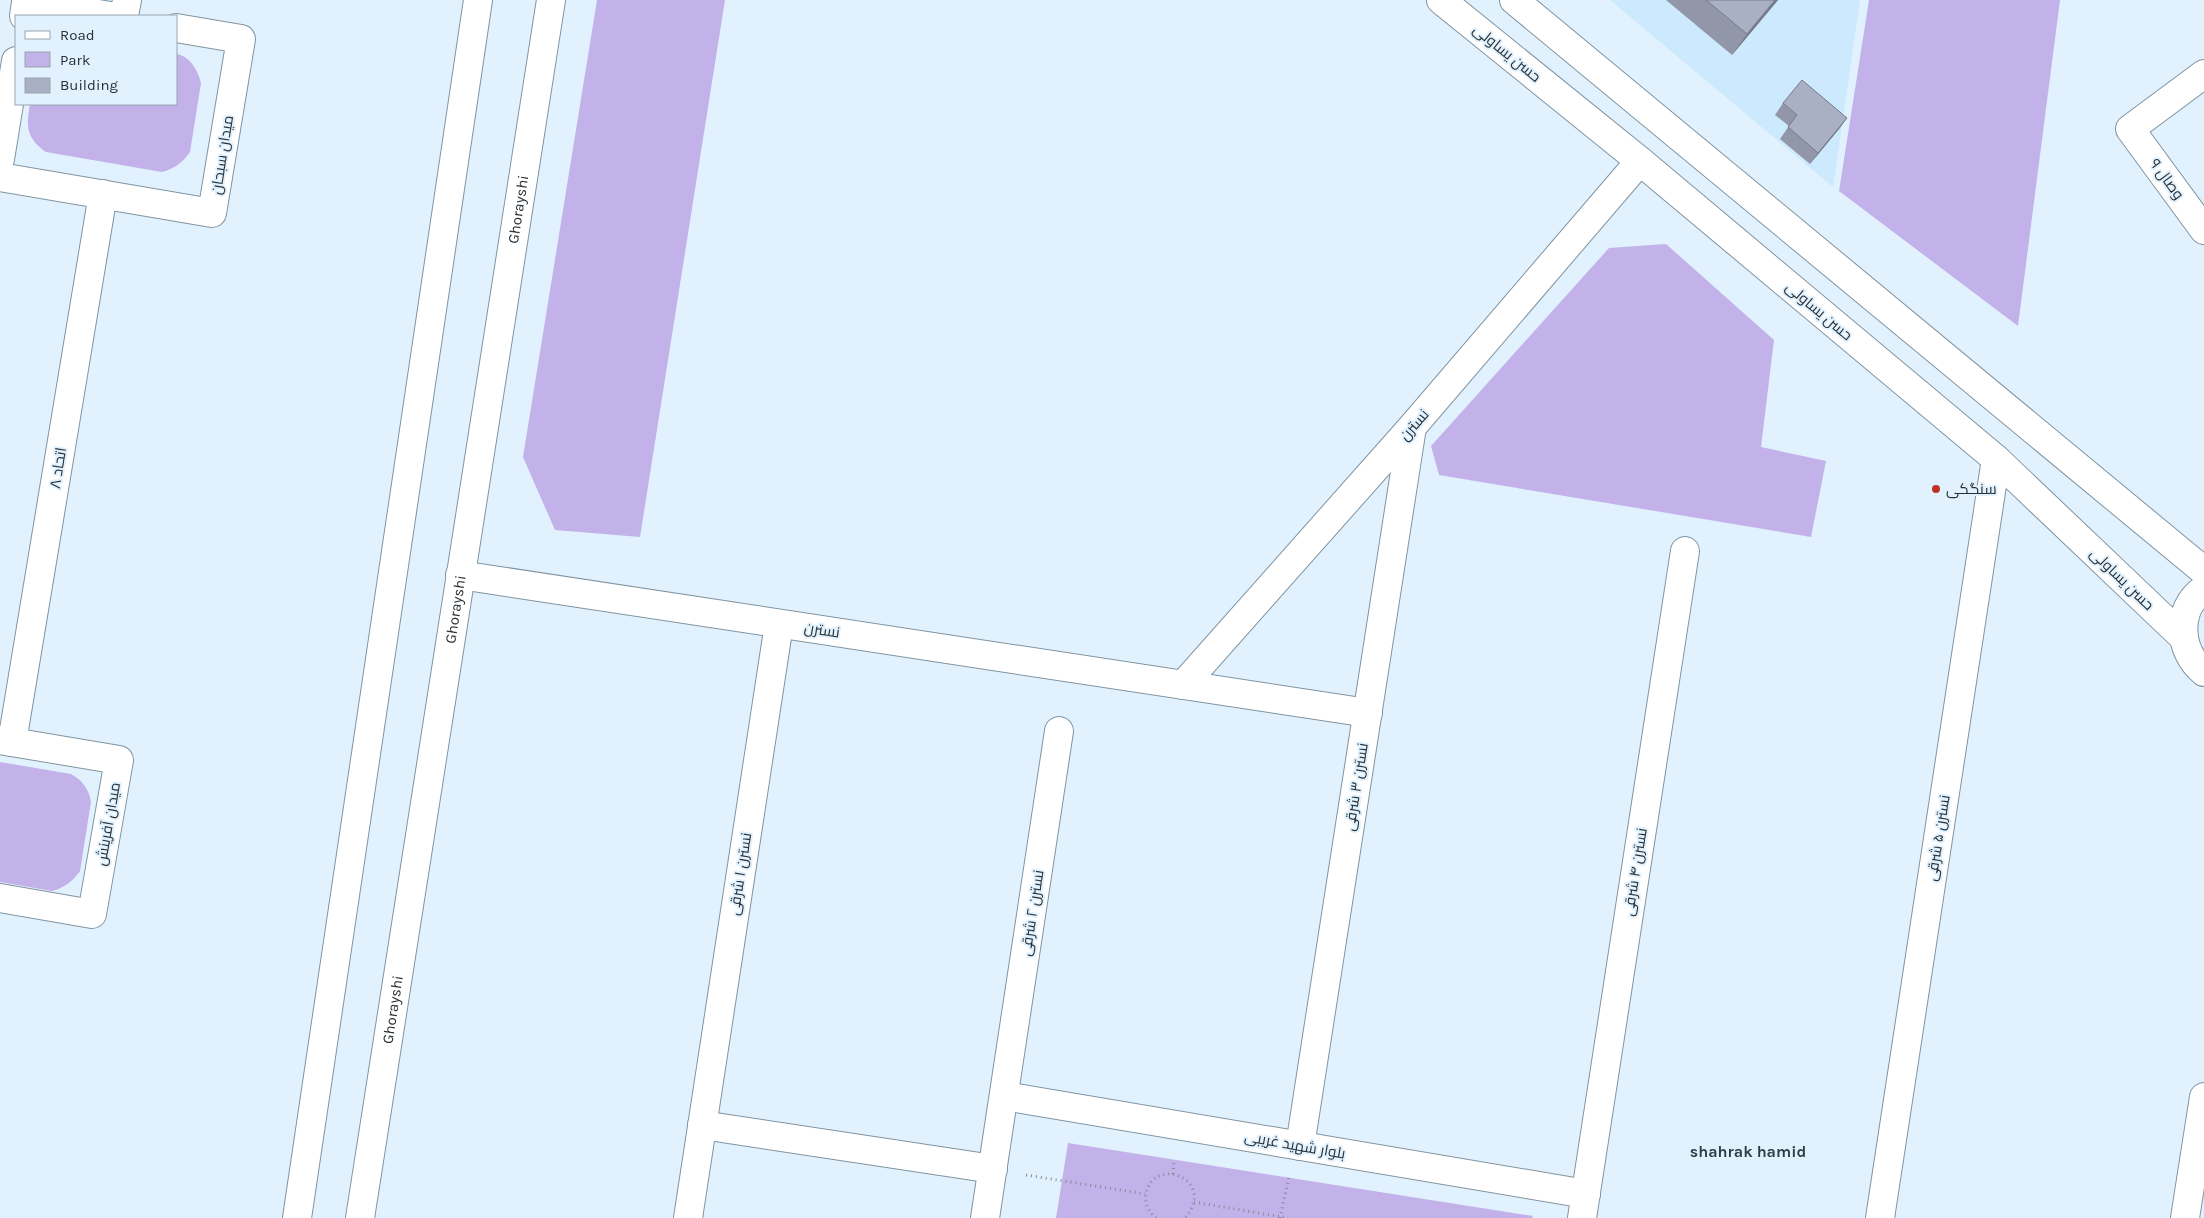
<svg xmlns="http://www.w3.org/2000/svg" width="2204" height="1218" font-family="Karla,Cairo,sans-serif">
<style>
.built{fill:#cde9fd}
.green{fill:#c3b1ea}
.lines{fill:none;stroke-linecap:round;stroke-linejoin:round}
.minor-casing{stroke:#8194a1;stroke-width:30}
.tertiary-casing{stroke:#8194a1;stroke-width:30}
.secondary-casing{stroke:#8194a1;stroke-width:30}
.path{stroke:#818e97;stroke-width:3;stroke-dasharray:1 4;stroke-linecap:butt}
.minor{stroke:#fff;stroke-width:28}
.tertiary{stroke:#fff;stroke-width:28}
.secondary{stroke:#fff;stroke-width:28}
.wall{fill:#9197a9}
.shaded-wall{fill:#767b89}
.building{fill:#a9b0c4;stroke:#767b89}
.poi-dot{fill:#bf3126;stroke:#e1f2fe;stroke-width:2}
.labels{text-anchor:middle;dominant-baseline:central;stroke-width:4;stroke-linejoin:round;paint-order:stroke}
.street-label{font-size:15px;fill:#283036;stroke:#e1f2fe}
.poi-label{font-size:15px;fill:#283036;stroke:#e1f2fe;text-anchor:start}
.neighbourhood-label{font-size:16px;font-weight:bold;fill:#2d3e49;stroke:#e1f2fe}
</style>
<rect width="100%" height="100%" fill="#e1f2fe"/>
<path class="built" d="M1610,0H1860L1833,187Z"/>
<g class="green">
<path d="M597,0H725L640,537L555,530L523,457Z"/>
<path d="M1869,0H2060L2018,326L1839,191Z"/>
<path d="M176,54C190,56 198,70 201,83L190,152C183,162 174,169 162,172L46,152C26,138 26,126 30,104H176Z"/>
<path d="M1666,244L1774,340L1761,447L1826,461L1811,537L1439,475L1431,446L1609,248Z"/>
<path d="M0,762L71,774C82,780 89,789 91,802L80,871C73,881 64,888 52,891L0,882Z"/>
<path d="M1068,1143L1533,1216L1532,1218H1056Z"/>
</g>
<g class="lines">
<defs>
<g id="minor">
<path d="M24,16L26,2L110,16"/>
<path d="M124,16L127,0"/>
<path d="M2204,74L2130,129L2204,230"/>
<path d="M0,159L16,61"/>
<path d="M0,177L212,213L241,39L176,28"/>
<path d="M460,575L1368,713"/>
<path d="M1183,685L1412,427L1640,161"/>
<path d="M0,740L119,760L92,914L0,898"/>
<path d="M12,742L103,194"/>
<path d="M1004,1096L1586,1194"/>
<path d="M702,1125L993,1169"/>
<path d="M1300,1146L1412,427"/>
<path d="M688,1218L779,624"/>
<path d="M985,1218L1059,731"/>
<path d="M1582,1218L1685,551"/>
<path d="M1880,1218L1996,459"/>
</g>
<g id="tertiary">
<path d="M1441,0L1640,161L1996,459L2183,637"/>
<path d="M1514,0L2204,571"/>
<path d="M2204,589C2175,609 2178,651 2204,672"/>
<path d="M2185,1218L2204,1097"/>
</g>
<g id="secondary">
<path d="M297,1218L478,0"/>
<path id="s1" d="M360,1218L551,0"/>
</g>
</defs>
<use href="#minor" class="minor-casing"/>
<use href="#tertiary" class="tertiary-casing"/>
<use href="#secondary" class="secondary-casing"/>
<g class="path">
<path d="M1173,1174L1174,1160"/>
<path d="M1026,1175L1145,1194"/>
<path d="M1194,1202L1288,1218"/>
<path d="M1156,1218C1149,1212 1144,1204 1146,1194C1153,1154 1218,1180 1185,1218"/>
<path d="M1280,1218L1289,1177"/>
</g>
<use href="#minor" class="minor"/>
<use href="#tertiary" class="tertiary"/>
<use href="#secondary" class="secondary"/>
</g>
<g class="wall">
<path d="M1666,0H1778L1732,55Z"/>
<path d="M1783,103L1847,118L1839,129L1810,164L1780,139L1789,126L1775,115Z"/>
</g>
<g class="shaded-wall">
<path d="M1775,0H1778L1732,55L1747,34Z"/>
<path d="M1847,118L1839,129L1810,164L1818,153Z"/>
</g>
<g class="building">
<path d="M1706,0H1775L1747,34Z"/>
<path d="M1802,80L1847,118L1818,153L1788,127L1797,115L1783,103Z"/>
</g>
<circle class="poi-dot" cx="1936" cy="489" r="5"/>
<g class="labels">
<g class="street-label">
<text transform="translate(1507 53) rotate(39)">حسن یساولی</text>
<text transform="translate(222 155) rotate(-81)">میدان سبحان</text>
<text transform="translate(2167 179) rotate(54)">وصال ۹</text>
<text stroke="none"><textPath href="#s1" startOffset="1021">Ghorayshi</textPath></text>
<text transform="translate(1819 311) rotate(40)">حسن یساولی</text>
<text transform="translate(1414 425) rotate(-49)">نسترن</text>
<text transform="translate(58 468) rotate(-81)">اتحاد ۸</text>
<text transform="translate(2122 579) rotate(44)">حسن یساولی</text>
<text stroke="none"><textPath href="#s1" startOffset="616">Ghorayshi</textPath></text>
<text transform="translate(822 630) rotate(9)">نسترن</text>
<text transform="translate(1356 787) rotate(-81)">نسترن ۳ شرقی</text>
<text transform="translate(108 824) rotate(-80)">میدان آفرینش</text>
<text transform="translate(1938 838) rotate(-81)">نسترن ۵ شرقی</text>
<text transform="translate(1635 872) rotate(-81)">نسترن ۴ شرقی</text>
<text transform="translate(740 874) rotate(-81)">نسترن ۱ شرقی</text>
<text transform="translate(1032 913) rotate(-81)">نسترن ۲ شرقی</text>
<text stroke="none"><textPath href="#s1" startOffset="211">Ghorayshi</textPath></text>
<text transform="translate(1295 1145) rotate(10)">بلوار شهید غریبی</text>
</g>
<g class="poi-label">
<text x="1946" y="489">سنگکی</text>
</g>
<g class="neighbourhood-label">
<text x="1748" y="1151">shahrak hamid</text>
</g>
</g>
<rect x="15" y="15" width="162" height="90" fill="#e1f2fe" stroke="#97a4ae"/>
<rect x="25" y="31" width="25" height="8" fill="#ffffff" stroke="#97a4ae"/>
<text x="60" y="40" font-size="15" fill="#283036">Road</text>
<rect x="25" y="52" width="25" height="15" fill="#c3b1ea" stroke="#97a4ae"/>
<text x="60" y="65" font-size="15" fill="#283036">Park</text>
<rect x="25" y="78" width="25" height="15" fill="#a9b0c4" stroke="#97a4ae"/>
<text x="60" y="90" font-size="15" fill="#283036">Building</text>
</svg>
